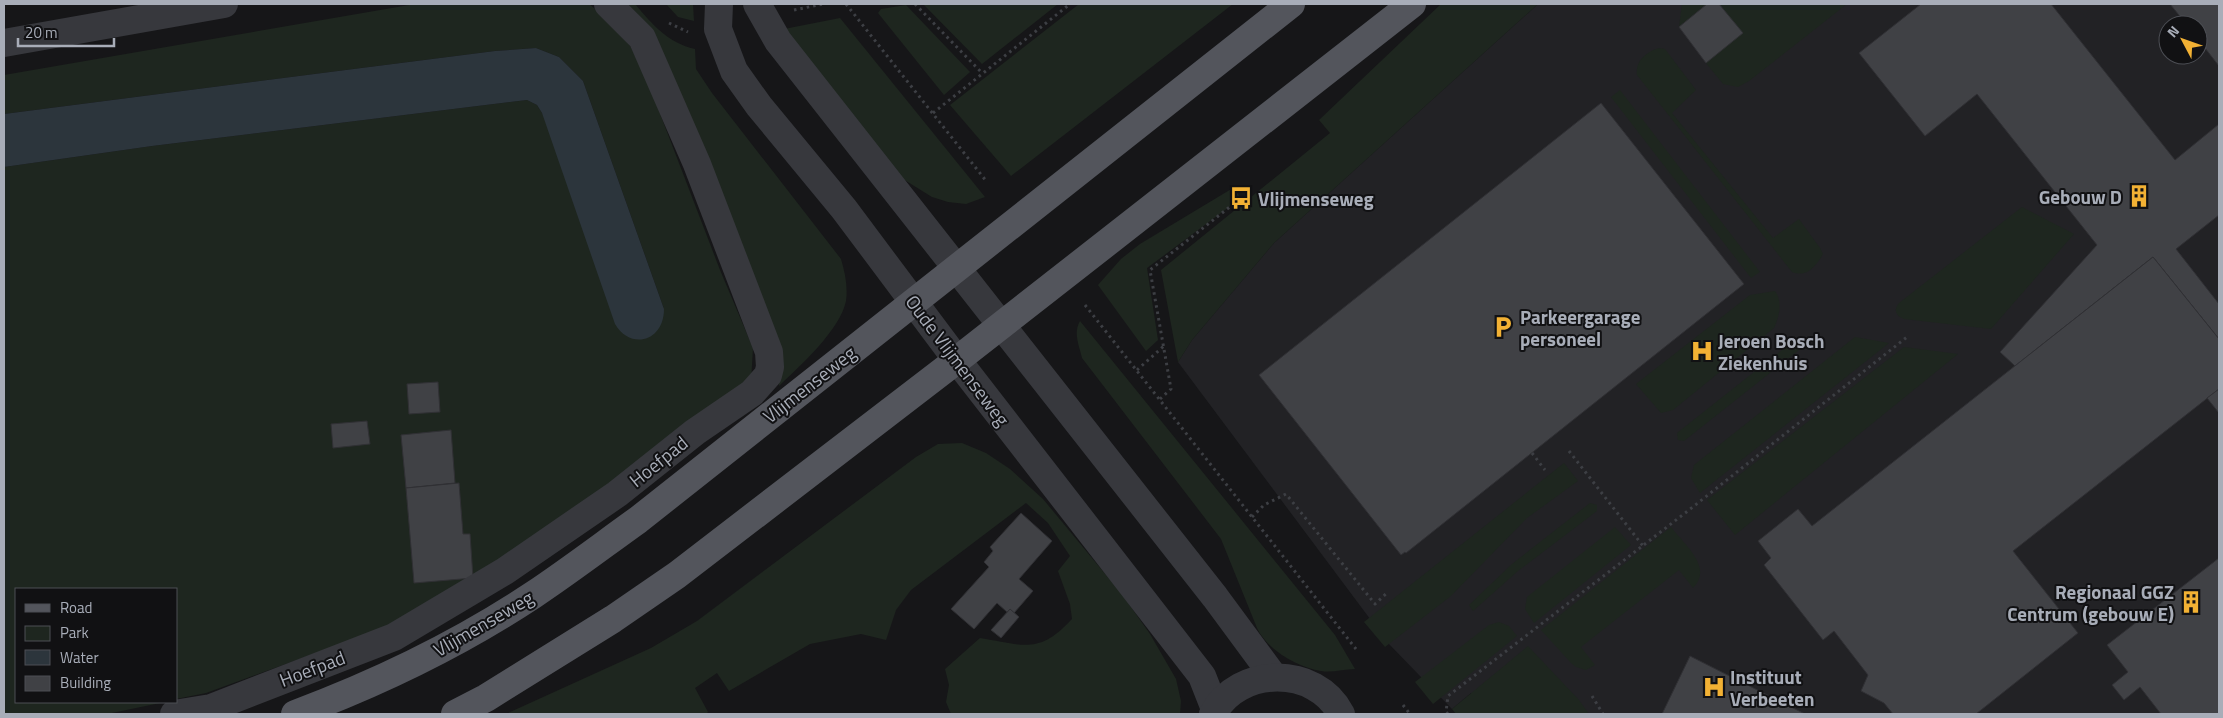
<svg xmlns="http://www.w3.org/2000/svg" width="2223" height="718" font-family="'Titillium Web',sans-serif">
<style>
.built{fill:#222225;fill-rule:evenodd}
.green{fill:#1e261f}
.water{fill:#2c353c}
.building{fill:#404145;stroke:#303034}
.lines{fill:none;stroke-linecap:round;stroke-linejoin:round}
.path{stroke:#3d3f44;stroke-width:3;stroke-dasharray:2.5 4;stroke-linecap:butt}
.minor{stroke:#37383d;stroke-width:28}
.major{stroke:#53555c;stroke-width:28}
.labels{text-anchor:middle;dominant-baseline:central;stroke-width:4;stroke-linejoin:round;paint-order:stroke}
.poi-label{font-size:19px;font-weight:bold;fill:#a8adb8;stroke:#111113;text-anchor:start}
.street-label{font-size:19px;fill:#a8adb8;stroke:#111113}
</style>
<rect width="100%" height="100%" fill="#161618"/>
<path class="built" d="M1538,4H2219V714H1510L1471,693L1452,709L1388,643L1178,362L1192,340L1274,243ZM2168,25H2198V55H2168Z"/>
<g class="green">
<path d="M415,4H589L609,20L631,47L649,85L720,270L753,348L751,382L511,556L396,624L206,693L176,699V589H16V702H165L107,714H4V167L152,146L527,100L537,105L664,309L583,81L559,57L536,48L495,51L338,71L4,114V75Z"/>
<path d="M622,4H635C652,24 668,43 695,49L696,69L712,93L841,259C845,273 848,286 846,301C840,330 800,366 779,386V349Z"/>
<path d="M666,4H693L694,21L678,17Z"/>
<path d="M923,4H1058L982,64Z"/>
<path d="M1079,4H1233L1011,176L950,105Z"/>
<path d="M1441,4H1538L1274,243L1192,340L1178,362L1161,270L1330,133L1319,120Z"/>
<path d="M1682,4H1707L1679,27Z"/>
<path d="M1719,4H1847L1749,81L1738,87L1723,84L1706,63L1742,33Z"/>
<path d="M906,5L970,72L944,95L878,13L881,9Z"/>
<path d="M840,18L985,197L966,204L948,202L932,197L903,179L784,29Z"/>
<path d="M1659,48L1665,49L1696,90L1672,113L1773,238L1799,219L1820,248L1823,254C1816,266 1807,278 1792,272L1637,75C1635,61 1646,52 1659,48Z"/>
<path d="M1620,90L1760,272L1751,278L1611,97Z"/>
<path d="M1233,188L1241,198L1147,268L1158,340L1146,351L1098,285L1121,259L1140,244Z"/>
<path d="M2022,207L2074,234L1991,329L1904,319C1896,316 1893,310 1899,303Z"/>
<path d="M1775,291C1783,302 1779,317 1774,328L1673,410L1661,413L1636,384L1750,295Z"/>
<path d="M1080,321L1335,635L1355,669C1344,669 1332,673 1321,671C1298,667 1267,650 1257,628L1221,539L1082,358C1079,345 1073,333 1080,321Z"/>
<path d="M1855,337L1889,343L1700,493L1691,478L1694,465Z"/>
<path d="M1797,338L1803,340L1804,346L1684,441L1678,440L1677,433Z"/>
<path d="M1904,347L1958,354L1735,535L1707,500Z"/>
<path d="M962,443L986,453L1010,469L1043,499L1121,593L1150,634L1176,679L1181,701L1180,714H951L946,702L949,685L945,669L980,638C1024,645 1039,655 1072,619L1070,604L1058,571L1070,556L1048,523L1026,503L911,590L896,610L886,640L861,634L810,644L729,691L717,673L695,688L708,712L706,714H506L651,648L697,621L916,457L938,444Z"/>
<path d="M1564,463L1578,481L1527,518L1451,596L1385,647L1364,622Z"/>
<path d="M1590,503L1597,505V511L1518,571L1473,611L1469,605L1512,564Z"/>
<path d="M1615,527L1631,545L1534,623L1525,609L1527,597Z"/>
<path d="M1671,527C1684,544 1714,568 1693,588L1679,570L1581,647L1595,665L1586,670L1576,667L1571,663L1541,630Z"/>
<path d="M1499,622L1509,626L1517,636L1433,704L1415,682L1489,625Z"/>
<path d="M1528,646L1579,700L1589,714H1456L1452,709Z"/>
</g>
<path class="water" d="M536,48L559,57L583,81L664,309C664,341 631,351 615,324L542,113L537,105L527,100L152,146L4,167V114L338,71L495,51Z"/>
<g class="building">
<path d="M1707,4H1719L1743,33L1706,63L1679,27Z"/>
<path d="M1921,4H2051L2175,160L2219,124V215L2176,249L2219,304V339L2153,257L2015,366L2000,352L2097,245L1977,94L1925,136L1859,53Z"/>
<path d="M2170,4H2219V66L2198,39V25H2187Z"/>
<path d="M1601,103L1744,284L1406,553L1405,552L1401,555L1259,375Z"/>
<path d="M2153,257L2219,339V389L2013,551L2078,633L1976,714H1893L1884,703L1861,691L1868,675L1834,631L1823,640L1764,565L1771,558L1758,541L1798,509L1812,526Z"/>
<path d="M438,382L440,412L409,414L407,384Z"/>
<path d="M2219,389V413L2207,398Z"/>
<path d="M367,421L370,444L333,448L331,424Z"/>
<path d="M451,430L455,483L406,488L401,435Z"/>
<path d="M459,483L463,534H470L473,578L414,583L406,488Z"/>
<path d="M1021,513L1052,541L1019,579L1033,591L1014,613L1010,609L1007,612L997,603L974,629L951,609L989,567L984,562L993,551L990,547Z"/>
<path d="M2219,558V714H2161L2140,687L2124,700L2112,685L2128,672L2107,645Z"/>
<path d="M1010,609L1019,617L1001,638L991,630Z"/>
<path d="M1690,656L1805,714H1662Z"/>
</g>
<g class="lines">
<g class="path">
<path d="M846,4L987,182"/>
<path d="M915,4L982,73"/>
<path d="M794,10L823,4"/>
<path d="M669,23L688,32"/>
<path d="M933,113L1070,4"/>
<path d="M1085,305L1356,649"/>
<path d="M1137,370L1165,345"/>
<path d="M1160,399L1171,389L1150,270L1241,198"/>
<path d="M1569,451L1643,546"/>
<path d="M1532,453L1545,470"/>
<path d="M1252,517L1264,505L1286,494L1375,604L1388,592"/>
<path d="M1592,696L1603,714"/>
<path d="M1403,705L1410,714"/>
<path d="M1448,714L1446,712L1448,696L1689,510L1907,337"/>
</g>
<g class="minor">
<path d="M719,4L718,29L734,71L759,106L844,209L957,360L1202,676L1215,709"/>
<path d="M757,4L778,41L1215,597L1274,677"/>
<path d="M4,43L224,4"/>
<path d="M174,714L211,708L394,637L505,571L617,494L695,432L752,393L768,375L770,367L769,352L697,164L642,38L608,4"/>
<path d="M1213,714C1238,666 1316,665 1341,714"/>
</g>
<g class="major">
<path d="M295,714C378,683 459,644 533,595C569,571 603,545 638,520L1291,4"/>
<path d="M455,714L486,698L613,619L677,575L957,360L1412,4"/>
</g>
</g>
<defs>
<symbol id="building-bare" viewBox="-9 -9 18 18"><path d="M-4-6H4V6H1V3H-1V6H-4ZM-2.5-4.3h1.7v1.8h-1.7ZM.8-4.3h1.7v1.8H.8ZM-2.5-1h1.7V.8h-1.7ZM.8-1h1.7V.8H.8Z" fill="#f2b134" stroke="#111113" stroke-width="2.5" paint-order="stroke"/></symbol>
<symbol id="bus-bare" viewBox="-9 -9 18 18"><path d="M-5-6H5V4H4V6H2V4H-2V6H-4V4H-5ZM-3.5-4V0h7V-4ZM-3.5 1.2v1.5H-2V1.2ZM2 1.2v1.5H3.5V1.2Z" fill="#f2b134" stroke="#111113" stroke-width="2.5" paint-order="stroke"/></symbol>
<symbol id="parking-bare" viewBox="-9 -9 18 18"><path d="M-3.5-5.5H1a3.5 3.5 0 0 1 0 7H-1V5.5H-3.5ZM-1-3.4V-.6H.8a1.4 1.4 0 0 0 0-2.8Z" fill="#f2b134" stroke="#111113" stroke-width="2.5" paint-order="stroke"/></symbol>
<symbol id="hospital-bare" viewBox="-9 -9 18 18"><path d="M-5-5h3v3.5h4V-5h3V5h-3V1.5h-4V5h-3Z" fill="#f2b134" stroke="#111113" stroke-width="2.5" paint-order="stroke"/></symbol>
</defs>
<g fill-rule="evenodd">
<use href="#building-bare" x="2123" y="180" width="32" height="32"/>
<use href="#bus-bare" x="1225" y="182" width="32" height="32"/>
<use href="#parking-bare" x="1487" y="311" width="32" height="32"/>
<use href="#hospital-bare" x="1686" y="335" width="32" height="32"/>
<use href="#building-bare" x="2175" y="586" width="32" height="32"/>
<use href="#hospital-bare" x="1698" y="671" width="32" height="32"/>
</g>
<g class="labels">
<g class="poi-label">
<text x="2122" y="196" text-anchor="end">Gebouw D</text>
<text x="1258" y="198">Vlijmenseweg</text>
<text x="1520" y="316">Parkeergarage<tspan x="1520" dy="22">personeel</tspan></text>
<text x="1718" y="340">Jeroen Bosch<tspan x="1718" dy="22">Ziekenhuis</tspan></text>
<text x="2174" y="591" text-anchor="end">Regionaal GGZ<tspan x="2174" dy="22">Centrum (gebouw E)</tspan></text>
<text x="1730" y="676">Instituut<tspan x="1730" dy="22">Verbeeten</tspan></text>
</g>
<g class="street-label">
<text transform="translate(958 360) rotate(53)">Oude Vlijmenseweg</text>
<text transform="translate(809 384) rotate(-38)">Vlijmenseweg</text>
<text transform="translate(658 461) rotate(-39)">Hoefpad</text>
<text transform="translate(483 623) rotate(-30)">Vlijmenseweg</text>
<text transform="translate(312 668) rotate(-21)">Hoefpad</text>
</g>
</g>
<rect width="2223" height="718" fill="none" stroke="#a8adb8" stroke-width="10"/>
<rect x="15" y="588" width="162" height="115" fill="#111113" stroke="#4d4f55"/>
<rect x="25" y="604" width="25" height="8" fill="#53555c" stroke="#4d4f55"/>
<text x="60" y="613" font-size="15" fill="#a8adb8">Road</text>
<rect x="25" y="626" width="25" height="15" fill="#1e261f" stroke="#4d4f55"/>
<text x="60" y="638" font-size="15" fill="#a8adb8">Park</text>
<rect x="25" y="650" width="25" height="15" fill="#2c353c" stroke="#4d4f55"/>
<text x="60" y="663" font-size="15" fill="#a8adb8">Water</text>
<rect x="25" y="676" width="25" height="15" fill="#404145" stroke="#4d4f55"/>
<text x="60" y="688" font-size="15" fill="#a8adb8">Building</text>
<g transform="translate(2183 40) rotate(311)"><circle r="24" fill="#111113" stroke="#4d4f55"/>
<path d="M0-4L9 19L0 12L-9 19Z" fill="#f2b134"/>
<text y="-8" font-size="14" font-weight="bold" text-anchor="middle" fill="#a8adb8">N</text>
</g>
<path d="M18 38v8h96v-8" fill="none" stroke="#a8adb8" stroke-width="2.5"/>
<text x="25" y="38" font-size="15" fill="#a8adb8" stroke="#111113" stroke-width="4" paint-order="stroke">20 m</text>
</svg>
